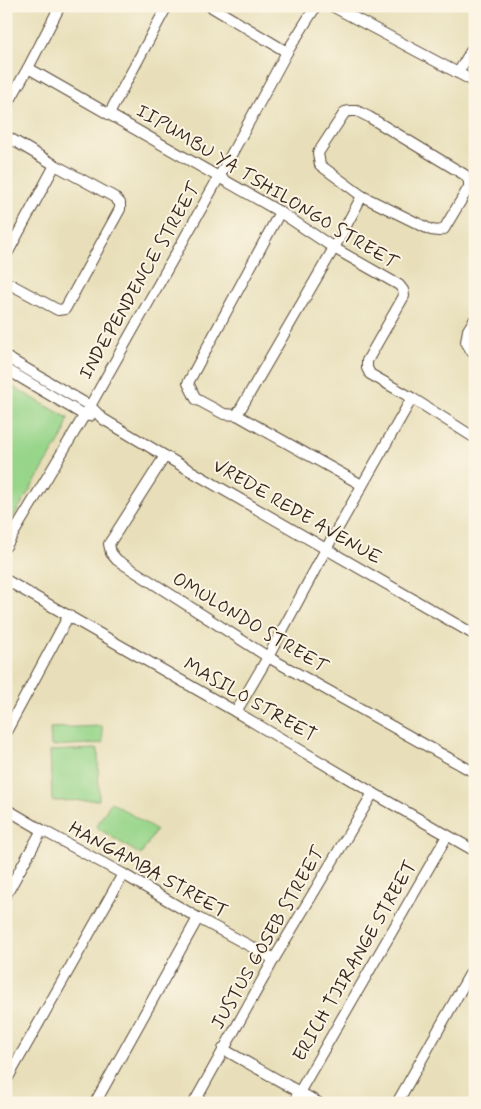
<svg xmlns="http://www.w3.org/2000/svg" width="481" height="1109" font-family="Mynerve,sans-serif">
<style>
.green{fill:#97d58a;stroke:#698054}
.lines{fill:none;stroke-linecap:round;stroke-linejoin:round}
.minor-casing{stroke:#554535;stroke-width:12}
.minor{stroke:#fff;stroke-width:10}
.labels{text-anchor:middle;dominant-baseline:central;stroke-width:4;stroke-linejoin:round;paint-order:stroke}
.street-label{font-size:19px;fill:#3b2a1e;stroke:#fcf5e5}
</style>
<rect width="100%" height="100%" fill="#fcf5e5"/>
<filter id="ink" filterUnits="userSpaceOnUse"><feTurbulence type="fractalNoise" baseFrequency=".02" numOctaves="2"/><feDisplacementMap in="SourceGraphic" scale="10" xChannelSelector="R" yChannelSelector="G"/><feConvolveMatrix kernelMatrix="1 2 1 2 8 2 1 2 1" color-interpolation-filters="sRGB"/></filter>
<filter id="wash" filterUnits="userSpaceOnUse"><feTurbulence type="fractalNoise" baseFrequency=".0096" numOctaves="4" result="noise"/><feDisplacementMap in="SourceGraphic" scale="20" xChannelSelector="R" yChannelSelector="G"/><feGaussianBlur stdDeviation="1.12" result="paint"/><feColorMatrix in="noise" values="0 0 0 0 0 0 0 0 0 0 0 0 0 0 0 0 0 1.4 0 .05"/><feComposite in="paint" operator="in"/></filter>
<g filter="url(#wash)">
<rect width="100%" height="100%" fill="#e8dfba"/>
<g class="green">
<path d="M6,383L68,418L64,434L6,529Z"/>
<path d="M102,726L103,743L51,746L50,728Z"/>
<path d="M98,749L99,800L52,801L50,751Z"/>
<path d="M111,802L156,830L141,855L96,827Z"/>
</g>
</g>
<g filter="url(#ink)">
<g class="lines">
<defs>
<g id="minor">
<path d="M210,6L287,52"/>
<path d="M332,6L458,73L475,82"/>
<path d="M28,68L280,212L334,248L399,285L403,290L404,296L367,361V368L370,374L412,398L475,438"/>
<path d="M458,73L475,44"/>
<path d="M6,107L28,68L60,6"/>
<path d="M350,111H357L369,117L465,175L469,181V187L444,229L439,231L431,230L362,196L320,165L318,153L345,112Z"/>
<path d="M109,114L167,6"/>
<path d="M6,136L55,165L114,197L120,203V209L65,309L58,310L6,282"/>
<path d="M280,212L188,383L196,399L224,414L237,415L362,485"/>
<path d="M6,256L55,165"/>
<path d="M475,319L468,330L466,342L472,352L475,354"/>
<path d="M6,357L90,406L103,419L165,456L475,635"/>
<path d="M6,369L84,415L90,416"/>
<path d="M237,415L334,248L362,196"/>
<path d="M165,456L109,544L111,553L117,560L268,657L470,770H475"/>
<path d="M6,546L90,406L219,177L287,52L316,6"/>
<path d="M6,580L236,712L373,793L475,851"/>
<path d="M236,712L268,657L326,549L412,398"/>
<path d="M6,732L69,615"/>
<path d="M6,809L42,830L123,874L198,918L274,959"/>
<path d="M6,895L42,830"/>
<path d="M223,1049L319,1103"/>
<path d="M6,1081L123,874"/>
<path d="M95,1103L198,918"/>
<path d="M194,1103L274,959L373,793"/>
<path d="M293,1103L447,836"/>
<path d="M397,1103L475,965"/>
</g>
</defs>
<use href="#minor" class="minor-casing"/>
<use href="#minor" class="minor"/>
</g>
</g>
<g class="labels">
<g class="street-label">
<text transform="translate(267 187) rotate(31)">IIPUMBU YA TSHILONGO STREET</text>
<text transform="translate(140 281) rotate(-60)">INDEPENDENCE STREET</text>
<text transform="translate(297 512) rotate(30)">VREDE REDE AVENUE</text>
<text transform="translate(250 623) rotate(31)">OMULONDO STREET</text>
<text transform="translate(250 700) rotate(30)">MASILO STREET</text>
<text transform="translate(148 870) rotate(29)">HANGAMBA STREET</text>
<text transform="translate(268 938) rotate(-60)">JUSTUS GOSEB STREET</text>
<text transform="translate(355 961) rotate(-60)">ERICH TJIRANGE STREET</text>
</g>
</g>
<rect width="481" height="1109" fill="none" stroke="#fcf5e5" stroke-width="25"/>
</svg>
